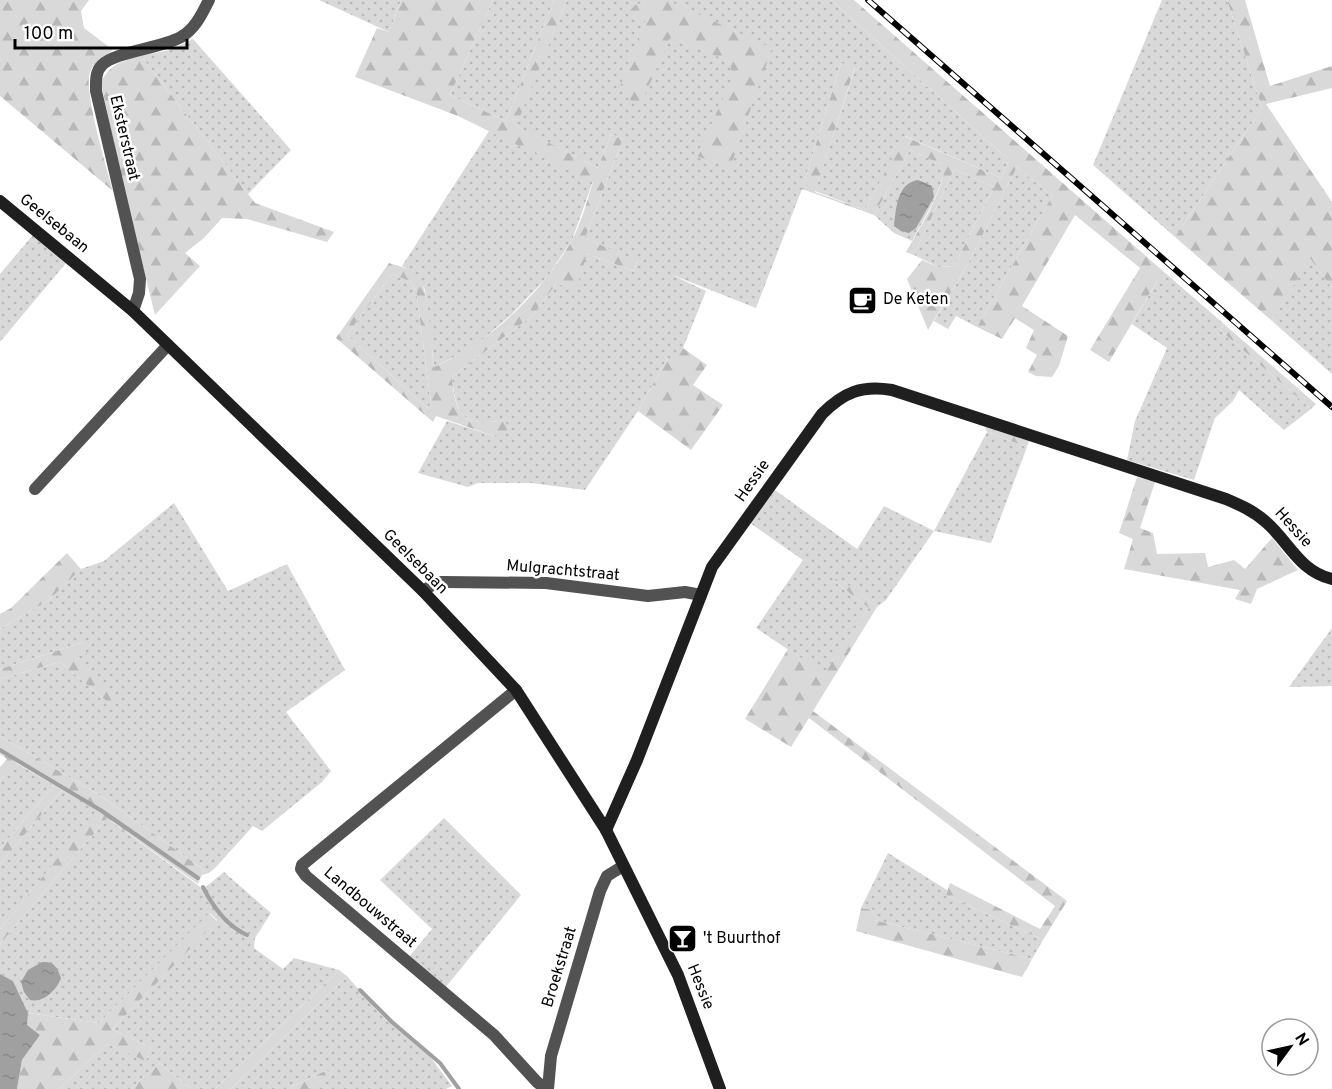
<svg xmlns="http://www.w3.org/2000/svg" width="1332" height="1089" font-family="Overpass,sans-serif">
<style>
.grass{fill:url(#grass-dots)}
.forest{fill:url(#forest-firs);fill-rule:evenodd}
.water{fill:url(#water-ripples)}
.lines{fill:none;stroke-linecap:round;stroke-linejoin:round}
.stream{stroke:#a0a0a0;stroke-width:4}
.street{stroke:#525252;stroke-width:12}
.secondary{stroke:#1f1f1f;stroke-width:12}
.rail-casing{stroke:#000;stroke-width:6}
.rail{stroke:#fff;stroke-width:4;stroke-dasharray:11;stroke-linecap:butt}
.labels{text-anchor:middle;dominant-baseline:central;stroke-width:5;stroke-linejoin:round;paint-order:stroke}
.street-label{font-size:16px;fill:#000;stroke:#fff}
.poi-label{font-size:16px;fill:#000;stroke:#fff;text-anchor:start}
</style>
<defs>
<pattern id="grass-dots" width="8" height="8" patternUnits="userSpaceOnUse" patternTransform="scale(1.5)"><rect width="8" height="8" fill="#d9d9d9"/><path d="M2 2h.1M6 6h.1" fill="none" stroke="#b8b8b8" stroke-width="1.8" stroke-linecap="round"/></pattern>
<pattern id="forest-firs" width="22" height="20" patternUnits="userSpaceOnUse" patternTransform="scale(1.5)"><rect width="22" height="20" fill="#d9d9d9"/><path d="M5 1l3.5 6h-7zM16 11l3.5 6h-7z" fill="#b8b8b8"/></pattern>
<pattern id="water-ripples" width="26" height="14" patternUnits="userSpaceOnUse" patternTransform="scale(1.5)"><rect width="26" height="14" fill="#a0a0a0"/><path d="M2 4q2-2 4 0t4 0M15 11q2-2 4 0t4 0" fill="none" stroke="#888"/></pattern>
</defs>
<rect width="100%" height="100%" fill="#fff"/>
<g class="grass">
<path d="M319,0H401L389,32Z"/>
<path d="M493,0H554L506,121L450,95Z"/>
<path d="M567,0H831L1009,160L1001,178L905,136L865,210L815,191L855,68L841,63L802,189L756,308L670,274L706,291L683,348L675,363L667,359L638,411L585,490L531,483H478L468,487L418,473L447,421L494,436L505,420C463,427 456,417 452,377L533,315L556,284L587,254L634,271L637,262L585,238L623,139L611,134L598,168L515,126Z"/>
<path d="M1162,0H1227L1262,108L1175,237L1093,165Z"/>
<path d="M193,39L291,150L248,194L141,56L170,50Z"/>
<path d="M489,131L593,181L572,240L548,276L511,315L474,347L434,367L425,290L418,277L402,266Z"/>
<path d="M910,150L946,166C940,193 925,217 912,241L894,233L874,215Z"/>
<path d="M1017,167L1052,196L977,327L956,316L948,329L934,321L964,271Z"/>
<path d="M954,169L994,187L954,266L938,267L914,255Z"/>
<path d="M33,235L66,263L0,342V274Z"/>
<path d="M1310,257L1332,288V374L1272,321Z"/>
<path d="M1163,271L1224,324L1220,330L1311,409L1284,430L1239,390L1233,401L1215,418L1194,480L1127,460L1135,421L1167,348L1132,324Z"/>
<path d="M392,274L409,281L416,290L431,404L427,408L347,335Z"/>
<path d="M987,432L1027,447L991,543L934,531L886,600L877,607L838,578L834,581L869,608L824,674L756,628L803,560L750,523L775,490L857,549L884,506L934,531Z"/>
<path d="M174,503L228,591L287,564L345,670L286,712L331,771L322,782L262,831L253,826L216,867L209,873L202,875L204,870L101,796L0,736V679L60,662L111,705L72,658L84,642L0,669V629L49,600L81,569L104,561Z"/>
<path d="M1332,628V686L1289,687Z"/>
<path d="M16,763L54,785L0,848V781Z"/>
<path d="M62,790L98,810L0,929V864Z"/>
<path d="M107,818L203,889L224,872L271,913L255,938L254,948L283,969L294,958L339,970L215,1089H191L160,1063L130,1089H59L107,1044L146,1060L151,1048L112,1029L217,920L210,913L99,1023L28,1013L13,981L0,974V944Z"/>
<path d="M444,818L521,895L445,988L408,958L432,929L380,880Z"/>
<path d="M888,853L947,890L946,895L1043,940L1032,959L874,920V910L861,908Z"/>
<path d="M347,976L376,1009L431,1058L452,1086L446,1089H308L329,1076L327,1070L287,1089H231Z"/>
</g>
<g class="forest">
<path d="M0,0H89L81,11L84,28L113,50C105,56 94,61 90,72C83,90 107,169 113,191L0,96Z"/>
<path d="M401,0H493L450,95L506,121L554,0H567L516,126L598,168L611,134L623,139L585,238L637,261L634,271L587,254L576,289L556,284L533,315L452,377C455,417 464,427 505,420L509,429L494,436L436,416L433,422L336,338L389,263C399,266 412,269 419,278C430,293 431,347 434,367C490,343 540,294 571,242C581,224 587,201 593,182L458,116L355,77L377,28L389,32ZM392,274L409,281L416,290L431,404L427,408L347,335Z"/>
<path d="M650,0H667L772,48L730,168L697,156L733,76L729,61L670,38L639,108L619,89L646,22L627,14L635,5Z"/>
<path d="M831,0H854L1163,271L1109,362L1090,350L1140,268L1075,215L1022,306L1068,336L1059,366L1052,377L1036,376L1028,372L1037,355L1026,348L1034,330L1015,318L1002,339L977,327L1052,196L1017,167L964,271L928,330L907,279L922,260L938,267L954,266L994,187L954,169L914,255L906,252C920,228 942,193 945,166L910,150L874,215L802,189L841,63L855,67L815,192L865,210L904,136L1001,178L1009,160Z"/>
<path d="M1227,0H1245L1270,86L1332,66V88L1266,104L1332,202V288L1310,258L1272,321L1175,237L1262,108Z"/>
<path d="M141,56L255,203L334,232L327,242L247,219L222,218L204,238L185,253L200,266L155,315L125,194L101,83C110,63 121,62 141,56Z"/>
<path d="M1224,324L1316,404L1311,409L1220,330Z"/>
<path d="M683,348L707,365L693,385L723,405L691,450L638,411L667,359L675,362Z"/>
<path d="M985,427L1029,441L1027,447L987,432Z"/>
<path d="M1137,477L1155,482L1140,528L1153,533L1157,554L1205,553L1208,567L1234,560L1245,569L1272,538L1298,570L1257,589L1251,604L1235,599L1240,590L1124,569L1133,539L1119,533Z"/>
<path d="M67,553L81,569L49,600L0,629V614L11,608Z"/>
<path d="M838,577L877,607L813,711L1067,901L1043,940L946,895L950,883L1040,929L1055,906L809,718L791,747L745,719L788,649L824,673L869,608L834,581Z"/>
<path d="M84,642L87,654L73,658L118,700L111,705L60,662L0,679V669Z"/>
<path d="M0,736L101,796L204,870L198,884L107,818L0,944V929L97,810L62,790L0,864V848L54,785L17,763L0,781V767L7,759L0,754Z"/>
<path d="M861,908L874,910V920L1032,959L1022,977L856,931Z"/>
<path d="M209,913L217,921L112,1029L151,1048L146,1061L107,1044L59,1089H17L22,1060L40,1035L26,1025L28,1013L99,1023Z"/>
<path d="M339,970L347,976L231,1089H215Z"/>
<path d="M160,1063L191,1089H130Z"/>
<path d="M327,1070L330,1076L308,1089H287Z"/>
</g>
<g class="water">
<path d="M918,180L932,186L934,197L916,228L909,233L901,231L894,226C896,209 897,183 918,180Z"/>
<path d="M42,962C54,961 57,967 61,978C57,990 43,1003 30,1000L24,992L21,982L28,970Z"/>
<path d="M0,974L13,981L28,1013L27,1025L40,1035L22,1060L17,1089H0Z"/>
</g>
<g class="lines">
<g class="stream">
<path d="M0,750L102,811L198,878"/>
<path d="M203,887C213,907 227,926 247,935"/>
<path d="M360,990L392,1022L440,1063L459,1089"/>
</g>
<g class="street">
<path d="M133,311L139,293L140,279L96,91C96,82 95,72 102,65C114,52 162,48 181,37C195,29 202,14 209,0"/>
<path d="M35,489L168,345"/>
<path d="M423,591L437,582H445L546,583L648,596L685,592L701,595"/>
<path d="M516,690L302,865L301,869L306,876L494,1035L537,1082L546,1089"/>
<path d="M548,1089L551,1056L600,891L607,876L623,866"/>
</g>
<g class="secondary">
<path d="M0,201L133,311L423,591L516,690L606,830L678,975L720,1089"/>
<path d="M606,830L637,760L712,567L822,414C844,392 862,385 892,390L1226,499C1240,505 1254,511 1266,522C1289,542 1299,571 1332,579"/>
</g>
<defs>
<path id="rail" d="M868,0L1332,407"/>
</defs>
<use href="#rail" class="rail-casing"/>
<use href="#rail" class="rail"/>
</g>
<defs>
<symbol id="cafe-square" viewBox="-11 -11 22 22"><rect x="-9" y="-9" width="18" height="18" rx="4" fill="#000" stroke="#fff"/><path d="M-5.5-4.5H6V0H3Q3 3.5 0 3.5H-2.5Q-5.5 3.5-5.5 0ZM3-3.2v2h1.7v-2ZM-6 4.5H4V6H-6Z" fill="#fff"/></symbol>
<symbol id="bar-square" viewBox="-11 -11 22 22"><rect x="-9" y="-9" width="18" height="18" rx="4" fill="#000" stroke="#fff"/><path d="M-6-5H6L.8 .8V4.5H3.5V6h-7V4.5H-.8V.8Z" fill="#fff"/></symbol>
</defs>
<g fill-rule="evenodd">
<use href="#cafe-square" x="846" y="284" width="33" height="33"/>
<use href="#bar-square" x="666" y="922" width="33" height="33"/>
</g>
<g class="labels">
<g class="street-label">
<text transform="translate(124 138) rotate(77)">Eksterstraat</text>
<text transform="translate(54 224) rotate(39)">Geelsebaan</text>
<text transform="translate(753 481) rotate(-55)">Hessie</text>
<text transform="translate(1293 528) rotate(48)">Hessie</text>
<text transform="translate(415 562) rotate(45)">Geelsebaan</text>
<text transform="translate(563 571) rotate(5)">Mulgrachtstraat</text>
<text transform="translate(370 908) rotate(40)">Landbouwstraat</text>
<text transform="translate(560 967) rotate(-73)">Broekstraat</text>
<text transform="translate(700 987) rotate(68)">Hessie</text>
</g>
<g class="poi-label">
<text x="883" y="300">De Keten</text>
<text x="703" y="939">'t Buurthof</text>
</g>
</g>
<g transform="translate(1290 1047) rotate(57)"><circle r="28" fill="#ffffff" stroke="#999999" stroke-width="1.5"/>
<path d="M0-4.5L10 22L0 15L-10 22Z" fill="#000000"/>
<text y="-9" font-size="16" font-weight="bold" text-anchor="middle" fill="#000000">N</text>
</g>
<path d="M15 39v9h172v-9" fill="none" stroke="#000000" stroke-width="3"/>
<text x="24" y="39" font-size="18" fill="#000000" stroke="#ffffff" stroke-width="4.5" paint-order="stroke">100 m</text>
</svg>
